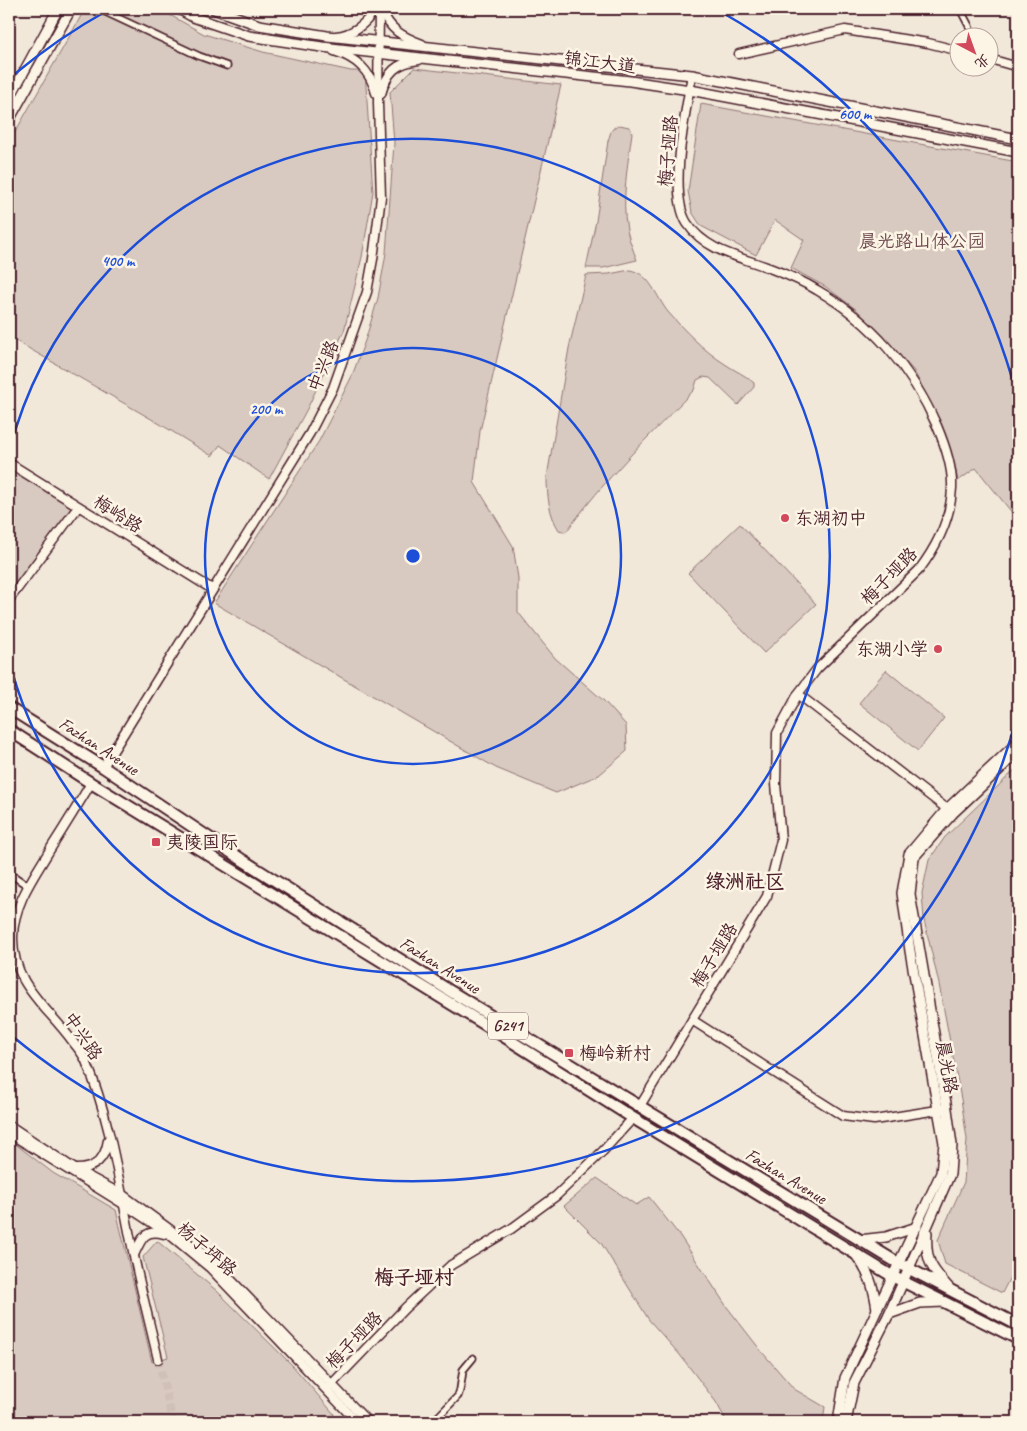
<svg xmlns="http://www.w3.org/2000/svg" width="1027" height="1431" font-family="Caveat,'LXGW WenKai TC',sans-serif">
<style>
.green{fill:#d8cac0;stroke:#917476}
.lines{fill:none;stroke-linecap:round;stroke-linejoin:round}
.secondary-tunnel{stroke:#d0c0b7;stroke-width:8;stroke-dasharray:8 4;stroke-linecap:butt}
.street-casing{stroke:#4a1f2b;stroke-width:9}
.secondary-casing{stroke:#4a1f2b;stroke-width:11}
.primary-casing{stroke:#4a1f2b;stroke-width:12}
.highway-casing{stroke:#4a1f2b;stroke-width:14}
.street{stroke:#fcf5e5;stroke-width:5.5}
.secondary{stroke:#fcf5e5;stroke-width:8}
.primary{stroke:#fcf5e5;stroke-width:9}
.highway{stroke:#fcf5e5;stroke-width:10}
.ring{fill:none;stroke:#1d4ed8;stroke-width:2.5}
.poi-dot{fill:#d1495b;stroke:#fcf5e5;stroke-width:2}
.labels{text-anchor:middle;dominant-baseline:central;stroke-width:5;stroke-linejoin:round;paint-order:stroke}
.shield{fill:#fcf5e5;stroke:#7f5f63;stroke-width:1}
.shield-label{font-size:16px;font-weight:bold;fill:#4a1f2b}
.street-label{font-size:18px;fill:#4a1f2b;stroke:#fcf5e5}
.park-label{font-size:18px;fill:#6e4a50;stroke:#fcf5e5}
.poi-label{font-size:18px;fill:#4a1f2b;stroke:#fcf5e5;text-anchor:start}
.quarter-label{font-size:20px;font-weight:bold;fill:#4a1f2b;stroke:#fcf5e5}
.centre{fill:#1d4ed8;stroke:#fcf5e5;stroke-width:2.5}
.ring-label{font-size:15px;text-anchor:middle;font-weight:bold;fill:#1d4ed8;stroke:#fcf5e5;stroke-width:5;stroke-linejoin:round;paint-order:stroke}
</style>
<rect width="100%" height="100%" fill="#f1e8da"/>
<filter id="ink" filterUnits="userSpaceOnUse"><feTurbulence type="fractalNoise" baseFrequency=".02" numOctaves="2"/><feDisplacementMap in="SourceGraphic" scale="10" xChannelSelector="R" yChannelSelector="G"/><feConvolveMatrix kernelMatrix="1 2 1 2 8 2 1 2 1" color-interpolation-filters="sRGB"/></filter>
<g filter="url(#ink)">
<g class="green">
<path d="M85,9H159L204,34L263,52L351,71H365L373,192L362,257L344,331L307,409L269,479L220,445L212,456L160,424L9,337V143Z"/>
<path d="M414,68L561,85L480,431L474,482L513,546L518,578V612L555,658L604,701L626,725L627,751L599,775L556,793L496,768L214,603L319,441L352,376L366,338L378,298L386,253L394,143L390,92Z"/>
<path d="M701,104L1018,162V520L976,468L958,481L953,459L939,420L914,371L857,310L826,287L791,268L804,240L775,220L756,255L701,226L692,212L688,191Z"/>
<path d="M620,125L629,127L632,133C628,162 621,201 627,230C629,240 633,250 637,260L603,268H586L596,221L608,141C611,132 611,127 620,125Z"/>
<path d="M630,270C651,274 656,297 668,312C685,331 703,350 725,364C735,371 746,375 754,383V387L738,405L710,378L703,377L697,380L694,390C649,436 604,480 566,532L559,530C549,515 547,495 547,477L569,348L586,275L609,274Z"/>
<path d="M9,468L72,507L9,593Z"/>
<path d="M740,524L816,604L764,653L688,573Z"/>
<path d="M886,670L944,718L918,751L859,703Z"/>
<path d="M1018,767V1262L1002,1293L945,1264L938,1240L964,1182L967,1139L961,1099L939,984L924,920L922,893L929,860L945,837Z"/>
<path d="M9,1139L53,1173L116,1210L152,1362L168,1357L143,1257L157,1241L217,1291L293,1366L334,1414L330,1422H9Z"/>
<path d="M597,1178L636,1205L649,1197L680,1236L727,1307L762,1352L794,1389L825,1407L823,1422H727L716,1402L680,1355L649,1320L601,1243L564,1206Z"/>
</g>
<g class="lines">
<path class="secondary-tunnel" d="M158,1359L173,1422"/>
<defs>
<g id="street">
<path d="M99,9L199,56L227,66"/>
<path d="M960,9L969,26L972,38"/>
<path d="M9,873L28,886"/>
<path d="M433,1422L458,1396L460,1390L463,1370L473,1358"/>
</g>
<g id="secondary">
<path d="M381,9C390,30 401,36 422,44"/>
<path d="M336,36C354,34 366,24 375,9"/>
<path d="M334,51C356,58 370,70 376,93"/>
<path d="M739,54L845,30L928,43L960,51"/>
<path d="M990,59L1018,67"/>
<path d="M381,94C387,72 396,63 419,60"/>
<path d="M9,463L212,589"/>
<path d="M9,600L78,507"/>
<path d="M798,694L951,812"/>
<path d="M103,767L310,433L333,388L367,292L373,259L381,197L378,103L379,9"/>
<path d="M91,783C78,805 65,826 51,848C35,875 13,904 13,937C12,985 48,1007 73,1042C78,1048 83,1054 86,1061C112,1123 120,1191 134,1256C141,1290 150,1325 158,1359"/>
<path d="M692,1020L843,1116L874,1120L944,1109"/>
<path d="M640,1106L767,896L781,840L776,784L777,733L798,694L817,669L919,570C937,546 951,519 952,488C953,467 945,445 937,426C912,369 871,321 817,290C803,281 788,275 772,269C742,257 706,252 687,223C668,193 686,110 692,75"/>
<path d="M9,1125L75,1169L123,1195L213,1261L368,1422"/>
<path d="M9,1133L125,1205L170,1235L210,1268L357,1422"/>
<path d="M76,1169C96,1169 105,1159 108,1140"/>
<path d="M134,1255C141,1240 144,1228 164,1234"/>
<path d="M329,1387L405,1308L451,1265L511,1229L556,1196L603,1151L633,1118"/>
</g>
<g id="primary">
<path d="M179,9L193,17L249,36L322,47L630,81L690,90L1018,152"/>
<path d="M214,9L259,25L327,36L692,75L1018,139"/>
<path d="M9,99L58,9"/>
<path d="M9,120L71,9"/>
<path d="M927,1233C925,1260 931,1268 949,1288"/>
<path d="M859,1240L886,1237L917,1227"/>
<path d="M856,1255C869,1272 874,1288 877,1309"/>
<path d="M889,1314L920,1303L944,1302"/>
<path d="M838,1422L845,1378L941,1173L944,1143L910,951L902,893L909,854L947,809L1018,742"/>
<path d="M846,1422L854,1383L889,1314L950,1174L952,1145L947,1109L910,894L914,857L953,813L1018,752"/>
</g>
<g id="highway">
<path d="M9,708L103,767L244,861L450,991L898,1263L1018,1325"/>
<path d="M9,730L91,783L484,1024L633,1118L854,1253L892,1276L1018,1339"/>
</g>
</defs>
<use href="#street" class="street-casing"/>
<use href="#secondary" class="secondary-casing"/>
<use href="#primary" class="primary-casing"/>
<use href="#highway" class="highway-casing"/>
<use href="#street" class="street"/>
<use href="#secondary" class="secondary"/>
<use href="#primary" class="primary"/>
<use href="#highway" class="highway"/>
</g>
</g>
<g class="ring">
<circle cx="413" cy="556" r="208"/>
<path d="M9 452A417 417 0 1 1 9 660"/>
<path d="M1018 712A625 625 0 0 1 11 1035M11 77A625 625 0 0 1 110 9M716 9A625 625 0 0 1 1018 400"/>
</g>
<g class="poi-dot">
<circle cx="785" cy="518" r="5"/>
<circle cx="938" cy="649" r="5"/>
<rect x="151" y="837" width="10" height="10" rx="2.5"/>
<rect x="564" y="1048" width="10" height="10" rx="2.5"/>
</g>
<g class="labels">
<rect class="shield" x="488" y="1012.5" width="40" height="27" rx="4"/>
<g class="shield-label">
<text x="508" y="1026">G241</text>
</g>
<g class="street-label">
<text transform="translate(600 62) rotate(7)">锦江大道</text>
<text transform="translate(668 151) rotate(-85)">梅子垭路</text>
<text transform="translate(323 366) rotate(-68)">中兴路</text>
<text transform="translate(118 514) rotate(32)">梅岭路</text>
<text transform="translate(889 576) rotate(-46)">梅子垭路</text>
<text transform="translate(99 746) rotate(33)">Fazhan Avenue</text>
<text transform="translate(714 955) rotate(-59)">梅子垭路</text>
<text transform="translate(440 965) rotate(32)">Fazhan Avenue</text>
<text transform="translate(83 1036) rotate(56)">中兴路</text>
<text transform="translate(947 1067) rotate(80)">晨光路</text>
<text transform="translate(786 1176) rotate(31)">Fazhan Avenue</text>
<text transform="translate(207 1249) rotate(41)">杨子坪路</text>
<text transform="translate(354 1340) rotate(-46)">梅子垭路</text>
</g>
<g class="park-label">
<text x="922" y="241">晨光路山体公园</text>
</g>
<g class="poi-label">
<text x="795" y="518">东湖初中</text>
<text x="928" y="649" text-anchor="end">东湖小学</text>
<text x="166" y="842">夷陵国际</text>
<text x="579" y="1053">梅岭新村</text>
</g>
<g class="quarter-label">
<text x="745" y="881">绿洲社区</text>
<text x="414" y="1277">梅子垭村</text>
</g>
</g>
<circle cx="413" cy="556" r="8" class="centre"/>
<g class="ring-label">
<text x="855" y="119">600 m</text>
<text x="118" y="266">400 m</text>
<text x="266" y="414">200 m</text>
</g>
<rect width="1027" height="1431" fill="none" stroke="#fcf5e5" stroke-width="30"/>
<rect x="15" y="15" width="997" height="1401" fill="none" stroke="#4a1f2b" stroke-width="2" filter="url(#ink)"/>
<g transform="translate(974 52) rotate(139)"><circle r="24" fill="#fcf5e5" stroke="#b59f9b"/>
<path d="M0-4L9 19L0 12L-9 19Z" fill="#d1495b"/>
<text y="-8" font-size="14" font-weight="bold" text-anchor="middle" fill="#4a1f2b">北</text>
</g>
</svg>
